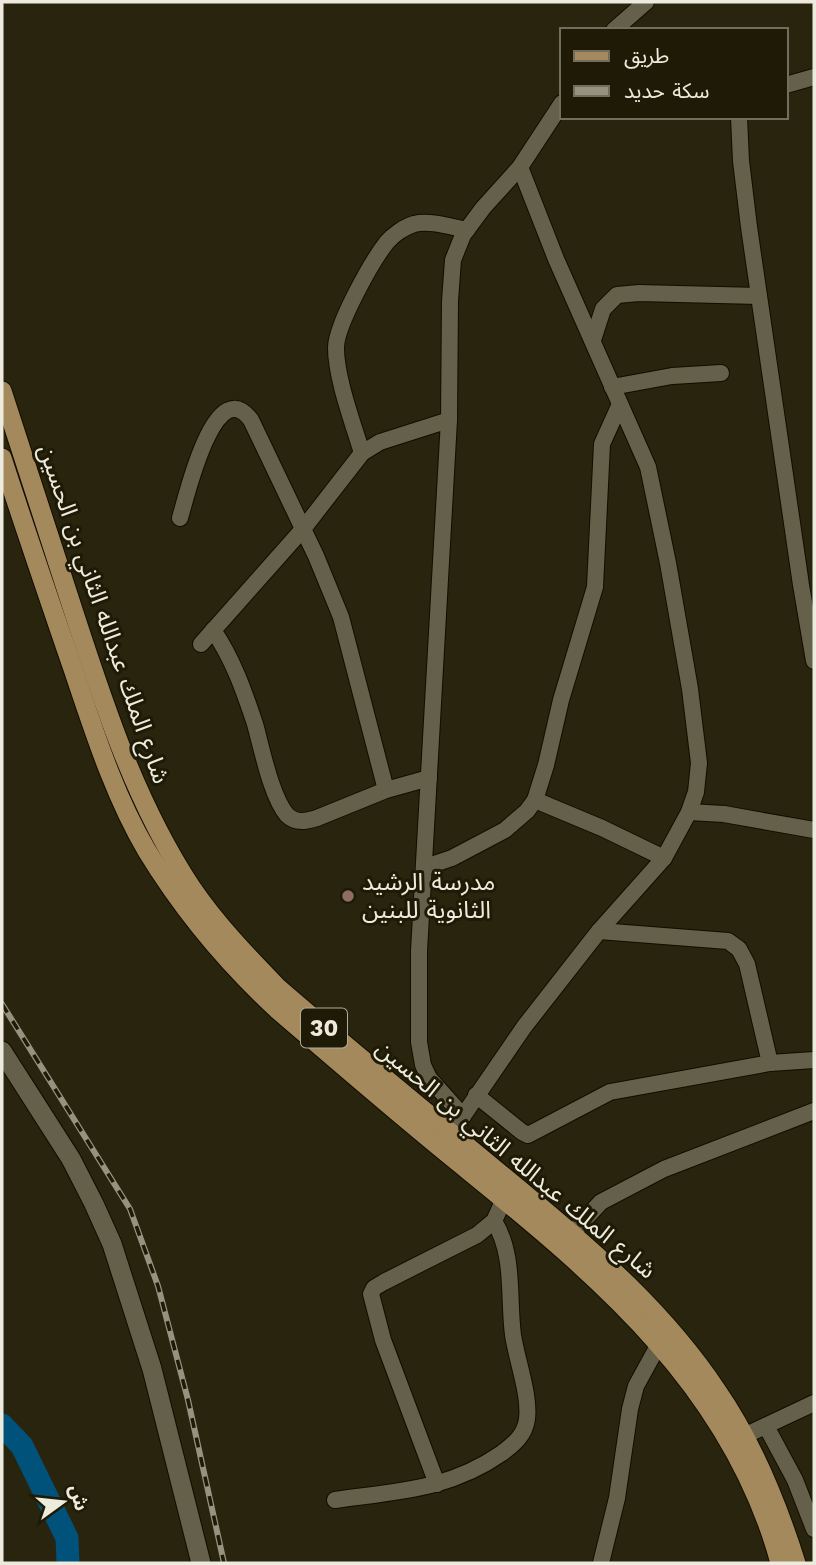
<svg xmlns="http://www.w3.org/2000/svg" width="816" height="1565" font-family="'Work Sans','Noto Sans Arabic',sans-serif">
<style>
.lines{fill:none;stroke-linecap:round;stroke-linejoin:round}
.river{stroke:#00527b;stroke-width:23}
.minor-casing{stroke:#110d00;stroke-width:18}
.tertiary-casing{stroke:#110d00;stroke-width:21}
.primary-casing{stroke:#110d00;stroke-width:21}
.minor{stroke:#656049;stroke-width:16}
.tertiary{stroke:#656049;stroke-width:19}
.primary{stroke:#a4895d;stroke-width:19}
.rail-casing{stroke:#959280;stroke-width:6}
.rail{stroke:#1f1a05;stroke-width:3.5;stroke-dasharray:10;stroke-linecap:butt}
.education-dot{fill:#8d6e63;stroke:#1f1a05;stroke-width:2.5}
.labels{text-anchor:middle;dominant-baseline:central;stroke-width:6;stroke-linejoin:round;paint-order:stroke}
.shield{fill:#1f1a05;stroke:#afac9c;stroke-width:2}
.shield-label{font-size:23px;font-weight:bold;fill:#edebdd}
.street-label{font-size:24px;fill:#edebdd;stroke:#1f1a05}
.poi-label{font-size:24px;fill:#edebdd;stroke:#1f1a05;text-anchor:start}
</style>
<rect width="100%" height="100%" fill="#28240e"/>
<g class="lines">
<path class="river" d="M2,1425L22,1446L67,1538L68,1563"/>
<defs>
<g id="minor">
<path d="M614,30L646,2"/>
<path d="M786,85L814,77"/>
<path d="M739,117L741,161L749,227L801,585L814,661"/>
<path d="M593,340L603,309L617,295L639,293L759,296"/>
<path d="M612,387L672,376L721,373"/>
<path d="M362,453C353,423 336,378 336,348C336,325 372,261 387,242C393,235 404,227 414,224C430,220 451,227 467,230"/>
<path d="M180,518C186,498 215,371 251,420L316,556L341,617L386,790"/>
<path d="M213,630C233,659 244,691 255,724C262,749 271,796 287,815C296,824 307,821 317,818L386,790L429,778"/>
<path d="M201,644L303,529L362,453L380,442L449,420"/>
<path d="M535,800L602,828L664,858"/>
<path d="M689,812L724,814L814,830"/>
<path d="M425,867L452,858L505,830L527,811L535,800L546,765L561,700L595,587L602,444L620,404"/>
<path d="M599,931L728,941L739,949L747,964L770,1063"/>
<path d="M476,1095L522,1132L528,1135L610,1092L770,1063L814,1060"/>
<path d="M463,1116L429,1078L423,1065L419,1042V951L449,420L450,301L453,260L463,235L483,208L520,167L562,103"/>
<path d="M455,1135L463,1116L524,1027L599,931L664,858L689,812L696,792L699,763L690,689L668,563L648,467L556,259L520,167"/>
<path d="M572,1233L601,1202L664,1169L814,1111"/>
<path d="M766,1426L795,1480L814,1529"/>
<path d="M744,1436L814,1403"/>
<path d="M437,1484L383,1340L371,1294L374,1288L384,1282L477,1235L494,1221L504,1199"/>
<path d="M335,1500C398,1491 449,1490 502,1453C514,1444 525,1435 527,1419C530,1395 517,1361 513,1335C508,1297 515,1255 494,1221"/>
<path d="M601,1563L617,1498L630,1409L636,1386L659,1344"/>
</g>
<path id="tertiary" d="M2,1051L71,1159L94,1204L112,1244L152,1369L201,1563"/>
<g id="primary">
<path d="M2,391C26,467 51,543 76,619C106,711 137,805 191,887C216,924 247,956 278,988C359,1058 443,1126 526,1195C597,1254 665,1313 717,1391C753,1443 777,1503 796,1563"/>
<path d="M2,458C25,529 49,599 73,669C94,731 114,795 147,851C183,910 227,963 278,1010C341,1064 404,1119 469,1171C603,1280 733,1389 780,1563"/>
</g>
</defs>
<use href="#minor" class="minor-casing"/>
<use href="#tertiary" class="tertiary-casing"/>
<use href="#primary" class="primary-casing"/>
<use href="#minor" class="minor"/>
<use href="#tertiary" class="tertiary"/>
<use href="#primary" class="primary"/>
<defs>
<path id="rail" d="M2,1004L130,1209L158,1286L188,1400L224,1563"/>
</defs>
<use href="#rail" class="rail-casing"/>
<use href="#rail" class="rail"/>
</g>
<circle class="education-dot" cx="348" cy="896" r="7"/>
<g class="labels">
<rect class="shield" x="301" y="1008.5" width="46" height="39" rx="5"/>
<g class="shield-label">
<text x="324" y="1028">30</text>
</g>
<g class="street-label">
<text transform="translate(104 614) rotate(71)">شارع الملك عبدالله الثاني بن الحسين</text>
<text transform="translate(516 1159) rotate(40)">شارع الملك عبدالله الثاني بن الحسين</text>
</g>
<g class="poi-label">
<text x="362" y="882">مدرسة الرشيد<tspan x="362" dy="28">الثانوية للبنين</tspan></text>
</g>
</g>
<rect width="816" height="1565" fill="none" stroke="#edebdd" stroke-width="7"/>
<rect x="560" y="28" width="228" height="91" fill="#1f1a05" stroke="#716e5b" stroke-width="2"/>
<rect x="574" y="51" width="35" height="10" fill="#a4895d" stroke="#716e5b" stroke-width="2"/>
<text x="624" y="63" font-size="21" fill="#edebdd">طريق</text>
<rect x="574" y="86" width="35" height="10" fill="#959280" stroke="#716e5b" stroke-width="2"/>
<text x="624" y="98" font-size="21" fill="#edebdd">سكة حديد</text>
<g transform="translate(63 1502) rotate(75)" stroke="#1f1a05" stroke-width="5" paint-order="stroke">
<path d="M0-5L12 26L0 18L-12 26Z" fill="#edebdd"/>
<text y="-10" font-size="19" font-weight="bold" text-anchor="middle" fill="#edebdd">ش</text>
</g>
</svg>
